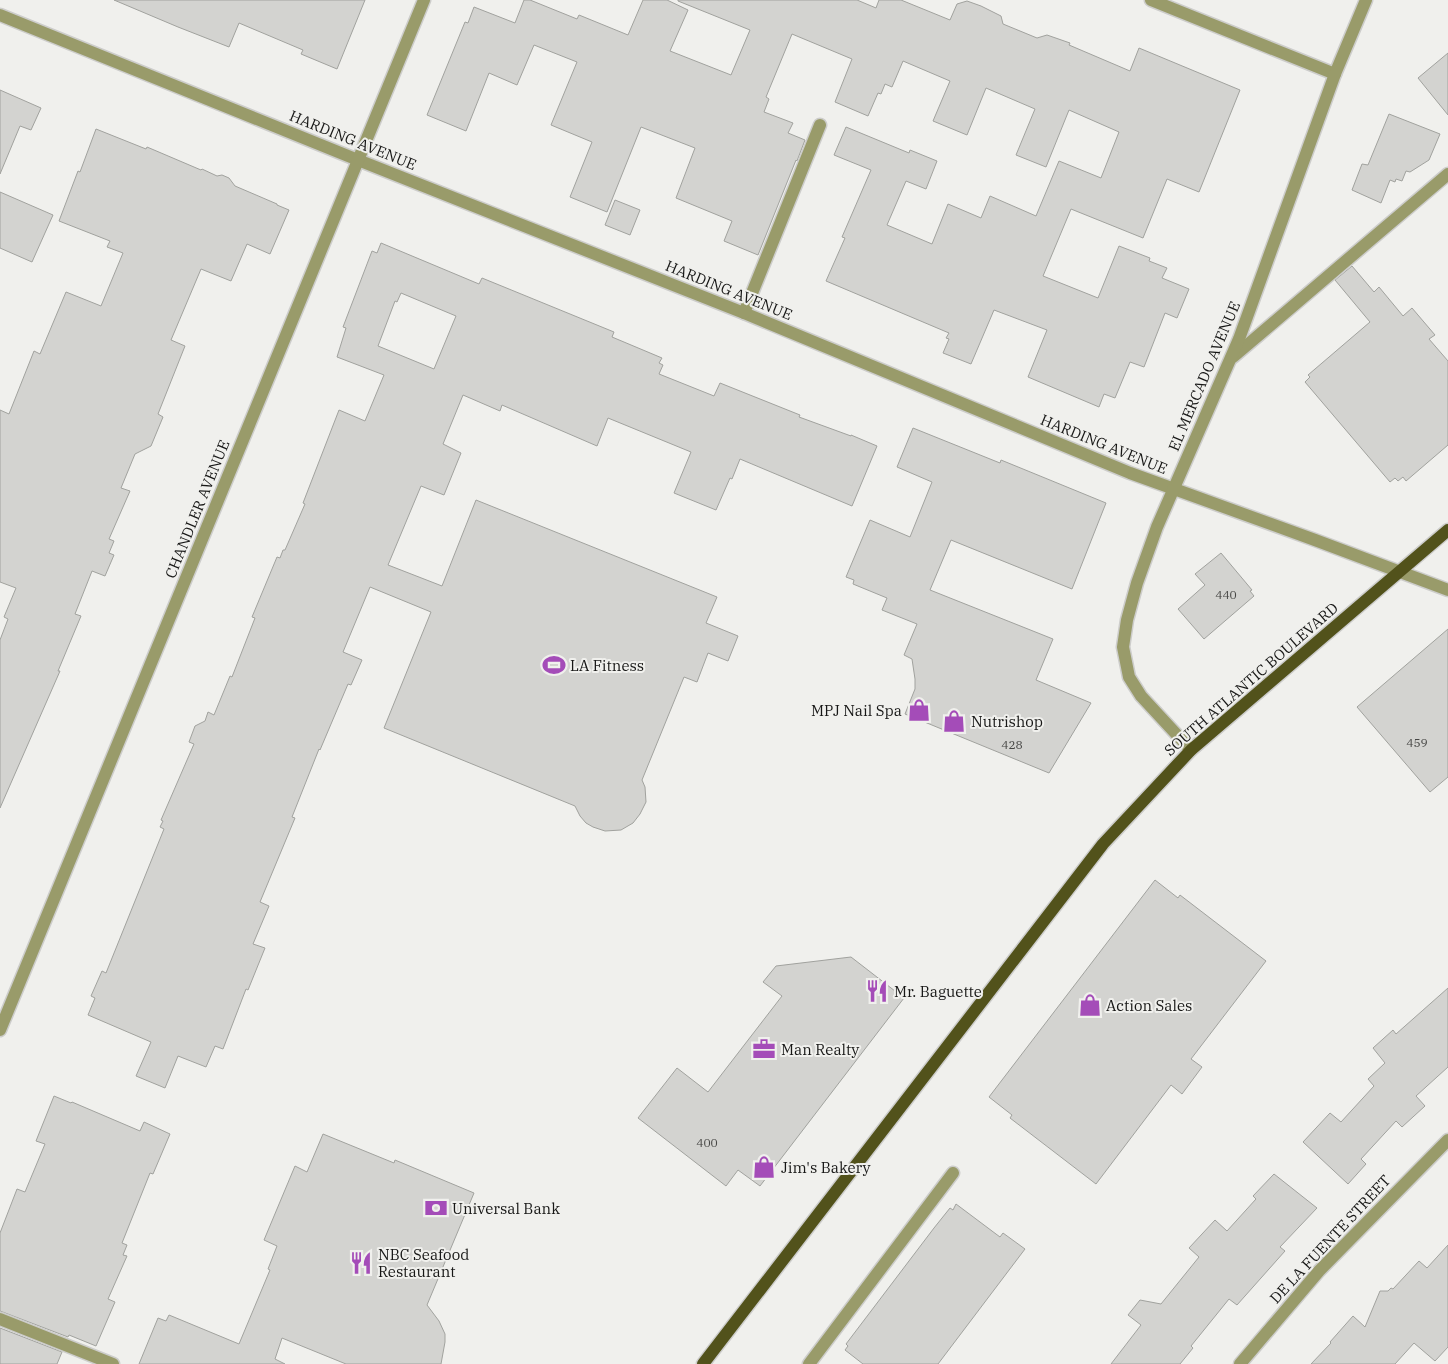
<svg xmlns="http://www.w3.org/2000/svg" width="1448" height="1364" font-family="'IBM Plex Serif',serif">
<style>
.building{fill:#d3d3d0;stroke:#a1a29e;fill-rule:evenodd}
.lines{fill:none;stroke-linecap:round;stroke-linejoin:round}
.minor-casing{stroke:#cdcdcb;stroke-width:15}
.major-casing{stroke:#cdcdcb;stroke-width:15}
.minor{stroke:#999b6a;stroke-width:12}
.major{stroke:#52521b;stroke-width:12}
.labels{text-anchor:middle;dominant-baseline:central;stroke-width:4;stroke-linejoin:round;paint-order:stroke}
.number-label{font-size:12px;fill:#464644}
.street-label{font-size:15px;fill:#171716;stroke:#f0f0ed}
.poi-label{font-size:15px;fill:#171716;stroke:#f0f0ed;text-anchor:start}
</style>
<rect width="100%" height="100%" fill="#f0f0ed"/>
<g class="building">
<path d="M114,0H365L337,69L301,54L303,50L239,23L229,47L178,27Z"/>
<path d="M524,0H530L577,19L579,15L628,35L643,0H667L688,10L670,51L731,75L750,30L678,1V0H857L876,8L879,0H901L950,20L957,4L967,1L981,6L1001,16L1003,24L1037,38L1047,35L1070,43L1069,45L1130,71L1139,48L1240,90L1199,192L1167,179L1143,238L1071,209L1043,276L1098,298L1119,246L1150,258L1149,261L1167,268L1162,278L1189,289L1177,318L1165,313L1144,367L1130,362L1115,398L1104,394L1099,407L1028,377L1047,330L994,310L971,364L943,353L949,339L946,338L949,333L826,281L845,238L842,237L871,170L834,155L846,127L909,153L910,150L937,161L926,189L906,181L887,225L932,244L948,204L981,218L990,196L1036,216L1059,161L1101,178L1119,132L1069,110L1046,167L1016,155L1035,109L986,88L967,135L933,121L950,81L903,61L892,87L885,84L881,94L878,93L868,116L835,102L852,59L792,34L766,97L769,99L764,112L793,123L788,133L805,140L797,161L796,160L758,255L724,241L732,221L676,198L695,148L641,127L607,212L570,197L592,142L551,125L577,62L534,45L517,85L489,73L466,131L427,115L465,22L468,23L474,7L515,23Z"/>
<path d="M1448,53V115L1418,78Z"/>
<path d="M0,90L41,108L31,130L20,126L0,174Z"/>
<path d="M1389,114L1440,134L1429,160L1410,172L1406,171L1402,181L1396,179L1395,182L1390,180L1381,203L1352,190L1362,164L1368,165Z"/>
<path d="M96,129L146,149L147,147L201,170L202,169L217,176L222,175L229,178L235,186L277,204V205L289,210L270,254L247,244L231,281L201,269L171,340L185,346L158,414L163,417L151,446L135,454L121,488L130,491L109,539L114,541L109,553L114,555L105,576L92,571L75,614L81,616L58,671H60L0,808V640L8,619L4,617L16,588L0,582V410L9,414L34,351L40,354L66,292L101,306L123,253L107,247L110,241L59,221L78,171L80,172Z"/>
<path d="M0,192L53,215L32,262L0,248Z"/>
<path d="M615,200L640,210L630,235L605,225Z"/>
<path d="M381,243L479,284L482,278L614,332L612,337L662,358L659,363L663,365L659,374L714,396L720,383L800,415L799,417L851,436V435L877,446L852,506L740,459L732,479L730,478L716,510L674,493L691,452L608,418L597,446L502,405L500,411L463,395L443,444L461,453L444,495L421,486L388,565L442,586L476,500L717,597L706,623L738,636L728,661L708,653L697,682L684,677L642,780L645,787L646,802L640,814L633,823L621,830L605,831L593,827L586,823L580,816L575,806L384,728L431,612L370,587L343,652L362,660L351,685L348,684L320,750L319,749L292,817L295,818L260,902L269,906L253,944L265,948L248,990L246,989L223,1049L215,1046L206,1067L178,1056L165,1088L136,1076L151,1042L88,1015L95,998L91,996L102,971L106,973L164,829L160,827L163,821L161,820L194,744L189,742L195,726L205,721L208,712L214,715L230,676L232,677L255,618L252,617L277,557L280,558L283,550H285L305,504L303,503L339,410L365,421L384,375L337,357L346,328L343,327L372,251L377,253ZM401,293L456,316L434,369L378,346L395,301L397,302Z"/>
<path d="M1352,266L1374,292L1379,287L1403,316L1412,308L1435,335L1429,339L1448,361V445L1406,481L1403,477L1398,481L1395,478L1390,482L1305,382L1310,377L1308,375L1370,322L1335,280Z"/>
<path d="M913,428L1000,463L1001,460L1106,503L1072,589L951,540L930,590L1053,639L1036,680L1091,703L1049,773L905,714L915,689V679L912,659L904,655L917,624L882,610L887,598L853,584L854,580L846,577L870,520L910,537L932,482L897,467Z"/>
<path d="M1221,553L1252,590L1250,591L1254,596L1204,639L1178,609L1205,585L1195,574Z"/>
<path d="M1448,629V777L1430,792L1357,707Z"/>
<path d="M1155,880L1178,898L1180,895L1266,961L1191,1059L1202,1067L1182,1094L1171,1085L1096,1184L1010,1118L1012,1115L989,1097Z"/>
<path d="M851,957L904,998L760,1186L738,1170L726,1186L638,1118L677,1068L708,1092L782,996L763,982L776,966Z"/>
<path d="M1448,988V1067L1416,1096L1425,1106L1402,1127L1396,1121L1361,1159L1366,1164L1348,1184L1303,1142L1330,1113L1341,1122L1374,1086L1368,1079L1385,1063L1373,1048L1393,1030L1396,1034Z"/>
<path d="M54,1096L71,1103L72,1102L140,1131L144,1122L170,1134L153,1174L150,1173L122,1243L127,1245L123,1255L127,1256L108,1299L115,1302L96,1346L69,1335L68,1337L0,1311V1233L17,1189L25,1192L45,1144L36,1141Z"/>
<path d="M323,1134L394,1163L395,1160L474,1193L427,1305L439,1321L445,1334V1342L441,1364H346L282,1338L275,1359L285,1364H139L158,1318L166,1321L169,1315L239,1344L270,1270L268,1269L277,1246L264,1240L295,1166L307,1172Z"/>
<path d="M1274,1174L1317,1208L1280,1247L1285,1251L1237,1305L1229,1299L1191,1346L1193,1348L1180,1364H1111L1141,1325L1128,1315L1140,1300L1161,1304L1199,1257L1189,1248L1215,1220L1227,1231L1256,1199L1253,1196Z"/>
<path d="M956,1204L1000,1237L1003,1233L1025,1249L938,1364H863L845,1350L848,1346L846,1344L934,1228L950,1208L953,1210Z"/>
<path d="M1448,1245V1347L1435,1361L1414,1343L1395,1364H1311L1331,1343L1330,1342L1353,1316L1365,1327L1380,1291H1388L1391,1288L1393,1289L1419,1261L1427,1268Z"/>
<path d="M0,1328L62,1352L57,1364H0Z"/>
</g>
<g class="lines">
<defs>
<g id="minor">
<path d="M1151,0L1335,74"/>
<path d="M0,15L358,160L744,313L1130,473L1315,540L1448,590"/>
<path d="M744,313L820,125"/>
<path d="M1233,357L1448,174"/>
<path d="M1191,750L1141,696L1129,677L1123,647L1127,620L1137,583L1157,527L1239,339L1335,74L1366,0"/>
<path d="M0,1030L424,0"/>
<path d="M0,1319L113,1364"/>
<path d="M809,1364L953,1173"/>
<path d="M1240,1364L1319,1271L1448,1140"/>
</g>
<path id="major" d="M703,1364L1103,844L1191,750L1448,530"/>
</defs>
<use href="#minor" class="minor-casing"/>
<use href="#major" class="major-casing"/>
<use href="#minor" class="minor"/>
<use href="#major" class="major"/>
</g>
<defs>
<symbol id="stadium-bare" viewBox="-9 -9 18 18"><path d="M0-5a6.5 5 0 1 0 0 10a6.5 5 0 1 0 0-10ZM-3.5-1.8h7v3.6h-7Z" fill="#a44cb8" stroke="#f0f0ed" stroke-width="2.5" paint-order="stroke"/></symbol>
<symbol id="shop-bare" viewBox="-9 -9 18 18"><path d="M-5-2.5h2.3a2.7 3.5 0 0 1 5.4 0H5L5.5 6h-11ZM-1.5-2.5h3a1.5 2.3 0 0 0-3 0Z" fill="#a44cb8" stroke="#f0f0ed" stroke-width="2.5" paint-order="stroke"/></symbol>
<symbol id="restaurant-bare" viewBox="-9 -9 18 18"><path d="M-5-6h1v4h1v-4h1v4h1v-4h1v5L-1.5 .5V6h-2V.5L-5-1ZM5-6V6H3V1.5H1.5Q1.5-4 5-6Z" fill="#a44cb8" stroke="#f0f0ed" stroke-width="2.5" paint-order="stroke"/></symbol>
<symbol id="office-bare" viewBox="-9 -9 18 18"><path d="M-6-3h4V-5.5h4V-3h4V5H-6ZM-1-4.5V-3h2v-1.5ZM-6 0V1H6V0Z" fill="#a44cb8" stroke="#f0f0ed" stroke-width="2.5" paint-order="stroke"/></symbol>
<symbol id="bank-bare" viewBox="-9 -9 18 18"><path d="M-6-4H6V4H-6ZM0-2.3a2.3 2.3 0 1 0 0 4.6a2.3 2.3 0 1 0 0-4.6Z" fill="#a44cb8" stroke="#f0f0ed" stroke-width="2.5" paint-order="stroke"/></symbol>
</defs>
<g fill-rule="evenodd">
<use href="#stadium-bare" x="538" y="649" width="32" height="32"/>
<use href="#shop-bare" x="903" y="694" width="32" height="32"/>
<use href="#shop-bare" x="938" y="705" width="32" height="32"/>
<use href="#restaurant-bare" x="861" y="975" width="32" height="32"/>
<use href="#shop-bare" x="1074" y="989" width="32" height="32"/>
<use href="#office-bare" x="748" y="1033" width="32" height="32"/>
<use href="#shop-bare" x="748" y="1151" width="32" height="32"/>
<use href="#bank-bare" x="420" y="1192" width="32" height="32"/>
<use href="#restaurant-bare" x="345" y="1247" width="32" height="32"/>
</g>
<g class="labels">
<g class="number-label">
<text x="1226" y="594">440</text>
<text x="1417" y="742">459</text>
<text x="1012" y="744">428</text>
<text x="707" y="1142">400</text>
</g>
<g class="street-label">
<text transform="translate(353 140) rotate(22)">HARDING AVENUE</text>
<text transform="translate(729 290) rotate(22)">HARDING AVENUE</text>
<text transform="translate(1204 376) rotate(-67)">EL MERCADO AVENUE</text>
<text transform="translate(1104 444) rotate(22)">HARDING AVENUE</text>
<text transform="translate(197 509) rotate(-68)">CHANDLER AVENUE</text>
<text transform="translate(1251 679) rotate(-41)">SOUTH ATLANTIC BOULEVARD</text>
<text transform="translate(1330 1239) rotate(-47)">DE LA FUENTE STREET</text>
</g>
<g class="poi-label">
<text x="570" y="665">LA Fitness</text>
<text x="902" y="710" text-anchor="end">MPJ Nail Spa</text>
<text x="971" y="721">Nutrishop</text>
<text x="894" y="991">Mr. Baguette</text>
<text x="1106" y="1005">Action Sales</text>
<text x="781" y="1049">Man Realty</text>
<text x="781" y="1167">Jim's Bakery</text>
<text x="452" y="1208">Universal Bank</text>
<text x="378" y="1254">NBC Seafood<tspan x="378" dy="17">Restaurant</tspan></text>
</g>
</g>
</svg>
